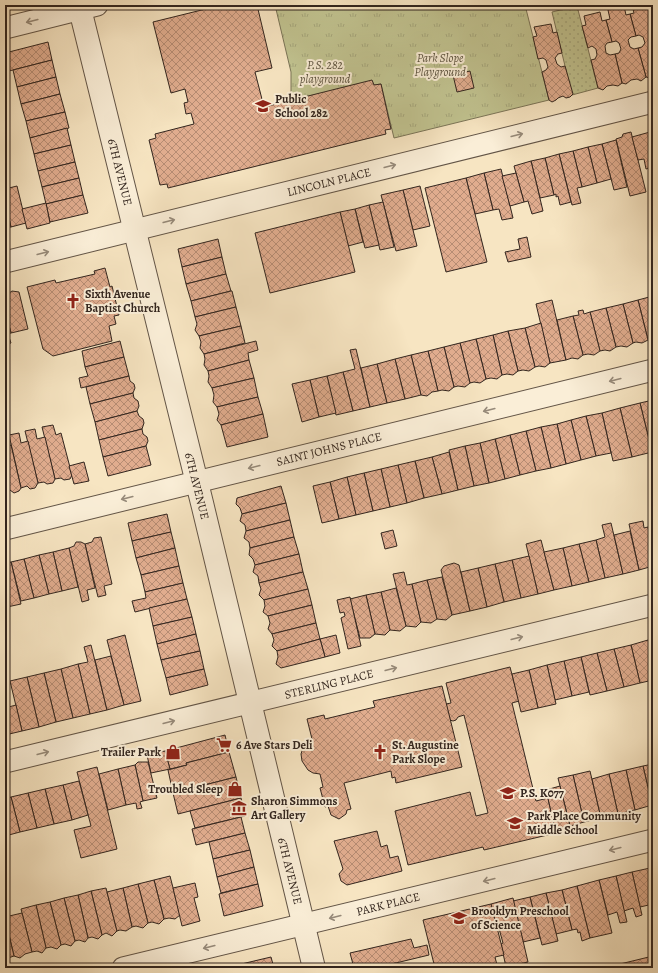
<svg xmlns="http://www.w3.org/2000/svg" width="658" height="973" font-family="Alegreya,serif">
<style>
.park{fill:url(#park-tufts);stroke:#7a7457}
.garden{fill:url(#garden-dots);stroke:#7a7457}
.building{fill:url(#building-cross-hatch);stroke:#32251e}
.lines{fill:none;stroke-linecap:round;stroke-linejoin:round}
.minor-casing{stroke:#635547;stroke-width:23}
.tertiary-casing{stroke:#635547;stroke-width:24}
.minor{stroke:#faeed7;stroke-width:21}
.tertiary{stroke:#faeed7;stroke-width:22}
.oneway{stroke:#968a7a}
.labels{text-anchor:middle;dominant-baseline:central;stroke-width:4;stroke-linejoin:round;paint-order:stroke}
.park-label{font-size:12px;font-style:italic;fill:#5d5440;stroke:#faeed7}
.poi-label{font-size:12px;font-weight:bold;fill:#32251e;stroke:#faeed7;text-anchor:start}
.street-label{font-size:12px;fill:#32251e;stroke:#faeed7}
</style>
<defs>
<pattern id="park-tufts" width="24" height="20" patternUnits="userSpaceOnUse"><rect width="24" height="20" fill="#c1c390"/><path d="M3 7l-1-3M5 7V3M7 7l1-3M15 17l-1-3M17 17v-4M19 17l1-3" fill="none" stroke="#a6a77c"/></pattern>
<pattern id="garden-dots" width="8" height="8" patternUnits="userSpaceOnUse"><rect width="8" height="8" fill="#c1c390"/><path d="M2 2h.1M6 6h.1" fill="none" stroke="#a6a77c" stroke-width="1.8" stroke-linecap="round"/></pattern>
<pattern id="building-cross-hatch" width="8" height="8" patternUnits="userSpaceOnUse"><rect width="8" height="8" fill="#e0ac8e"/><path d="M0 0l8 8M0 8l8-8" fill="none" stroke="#b68c73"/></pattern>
</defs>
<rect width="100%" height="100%" fill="#f7e5c2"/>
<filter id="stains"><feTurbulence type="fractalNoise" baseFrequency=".005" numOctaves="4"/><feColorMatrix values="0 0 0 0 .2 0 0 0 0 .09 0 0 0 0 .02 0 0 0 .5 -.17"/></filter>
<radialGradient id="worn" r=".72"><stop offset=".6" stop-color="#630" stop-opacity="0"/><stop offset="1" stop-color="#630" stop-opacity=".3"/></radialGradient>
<path class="park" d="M275,5H525L549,100L394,138L381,84L374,85L372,81L291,101V72Z"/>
<path class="garden" d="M577,6L598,88L572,95L552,12Z"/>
<g class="building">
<path d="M222,5H257L272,68L255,72L264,107L372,80L374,85L381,84L391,129L385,130L386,134L168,188L167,184L160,185L149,140L156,138L155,134L194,124L191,113L186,114L184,103L188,102L185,89L171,93L153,22Z"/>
<path d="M632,5H649L650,9H653V77L650,78L646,77L638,48L642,47L645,43L643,37L639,35L636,36L630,14L634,13Z"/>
<path d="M624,6L626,15L630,14L636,36L631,37L628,40L630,47L634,49L638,48L646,77L641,81L637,79L631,80L626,84L622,83L615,54L619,53L621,49L619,43L616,41L612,42L606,20L610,19L608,10Z"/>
<path d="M600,12L602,21L606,20L612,42L607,43L605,46L606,53L610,55L615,54L622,83L618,86L613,85L607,86L603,90L598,88L591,60L595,59L597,55L596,49L592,46L588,48L582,26L586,25L584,16Z"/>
<path d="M551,24L553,33L557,32L562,53L558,54L555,58L557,64L561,67L565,66L573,94L570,97L566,98L563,96L558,98L556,100L552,102L549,100L542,72L546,70L548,67L546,60L543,58L538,59L533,37L537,36L534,27Z"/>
<path d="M48,42L52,60L5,72V53Z"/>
<path d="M52,60L56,77L17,87L13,70Z"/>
<path d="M470,71L474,88L457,92L453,75Z"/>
<path d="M56,77L60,94L21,104L17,87Z"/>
<path d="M60,94L65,112L26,121L21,104Z"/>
<path d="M65,112L69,128L30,138L26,121Z"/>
<path d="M67,128L71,145L34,154L30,138Z"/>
<path d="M631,132L646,192L630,196L616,139L622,137L623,134Z"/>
<path d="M650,132L653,142V167L646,169L644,159L638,160L632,137Z"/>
<path d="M616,140L627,187L614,190L602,144Z"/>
<path d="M602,144L611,179L597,183L588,147Z"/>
<path d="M71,145L75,162L38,171L34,154Z"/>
<path d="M588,147L597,183L582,187L573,151Z"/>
<path d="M573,151L582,187L577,188L581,203L572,205L559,154Z"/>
<path d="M559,154L571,202L560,205L558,196L556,197V194L554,195L545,158Z"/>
<path d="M545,158L554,195L540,198L531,161Z"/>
<path d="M531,161L543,211L532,214L528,201L524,202L514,166Z"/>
<path d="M75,162L79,178L42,187L38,171Z"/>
<path d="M501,169L513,218L502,220L499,209L493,210L484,173Z"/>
<path d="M484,173L493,210L475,214L466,178Z"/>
<path d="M516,173L524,202L510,206L502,176Z"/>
<path d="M79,178L83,195L46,204L42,187Z"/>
<path d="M466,178L487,262L446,272L425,188Z"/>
<path d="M17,186L26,223L11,227L5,203V189Z"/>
<path d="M420,186L430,226L413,230L403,190Z"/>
<path d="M403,190L417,246L396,251L381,195Z"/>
<path d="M83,195L88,213L50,222L46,204Z"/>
<path d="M383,202L394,247L380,250L369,205Z"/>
<path d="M5,203L11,227L5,228Z"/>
<path d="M46,203L50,223L27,229L22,209Z"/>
<path d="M369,205L379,245L365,248L355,209Z"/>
<path d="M355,209L363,242L348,246L340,212Z"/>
<path d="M340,212L355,272L270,293L255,233Z"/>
<path d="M527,237L531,257L508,262L505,252L520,249L518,239Z"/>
<path d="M218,239L222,257L182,267L178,249Z"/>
<path d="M222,257L226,274L186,284L182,267Z"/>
<path d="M105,268L110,287L112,286L119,315L114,316L116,324L109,326L112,341L53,356L43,349L27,287L55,280L56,283L95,274L94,271Z"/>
<path d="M226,274L231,291L191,301L186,284Z"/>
<path d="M12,291L19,292L28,329L11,333L5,310V296Z"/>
<path d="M231,291H232L236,307L195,317L191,301Z"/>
<path d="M653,296V338L648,340L638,300Z"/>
<path d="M552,300L566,360L550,363L536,304Z"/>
<path d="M638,300L648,340L642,343L636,342L633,343L623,304Z"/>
<path d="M623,304L633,343L627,347L621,346L616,347L606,308Z"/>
<path d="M236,307L241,326L199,336L195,330L197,324L195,317Z"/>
<path d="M606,308L616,347L610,351L605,350L600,351L590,312Z"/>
<path d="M5,310L11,333L8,334L11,343L5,345Z"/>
<path d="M583,310L584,314L590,312L600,351L594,355L588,354L583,355L573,316L579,315L578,311Z"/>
<path d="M573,316L583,355L578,359L572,358L566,360L557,320Z"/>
<path d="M541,323L550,363L545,367L539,366L535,367L525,328Z"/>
<path d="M241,326L245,343L204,354L200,348L201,342L199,336Z"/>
<path d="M525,328L535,367L529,371L523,370L518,371L508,331Z"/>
<path d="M508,331L518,371L513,375L507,374L502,375L493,335Z"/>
<path d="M493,335L502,375L497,379L491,378L486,379L476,339Z"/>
<path d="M476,339L486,379L480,383L474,382L470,383L460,343Z"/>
<path d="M120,341L124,357L85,367L82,351Z"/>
<path d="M256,341L258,350L248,353L249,360L208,371L204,365L205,359L204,354Z"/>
<path d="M460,343L470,383L465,387L458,386L454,387L444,347Z"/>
<path d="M444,347L454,387L449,391L442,390L438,391L428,351Z"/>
<path d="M356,349L370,407L353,411L343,372L355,369L350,350Z"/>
<path d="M428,351L438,391L432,392L427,396L421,395L411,355Z"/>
<path d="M411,355L421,395L405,399L395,359Z"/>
<path d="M124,357L129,376L81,388L79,378L88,376L85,367Z"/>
<path d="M395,359L405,399L387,403L377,364Z"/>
<path d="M249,360L254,378L212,388L208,382L209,376L208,371Z"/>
<path d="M377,364L387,403L370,407L361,368Z"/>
<path d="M343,372L353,411L336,415L327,376Z"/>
<path d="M129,376L130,381L134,384L135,388L133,393L90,404L86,387Z"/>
<path d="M327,376L336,413L319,417L310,380Z"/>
<path d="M254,378L258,397L217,407L213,402L214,395L212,388Z"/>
<path d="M310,380L319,417L302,422L292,384Z"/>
<path d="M133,393L134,398L138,401L139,406L137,411L95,422L90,404Z"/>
<path d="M258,397L263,414L221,425L217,420L219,414L217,407Z"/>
<path d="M653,400V452H652L640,403Z"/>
<path d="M640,403L652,452L632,457L620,408Z"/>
<path d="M620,408L632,457L613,461L602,413Z"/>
<path d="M137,411L139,416L143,419L144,423L142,429L99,440L95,422Z"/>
<path d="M602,413L611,453L596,456L586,416Z"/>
<path d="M263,414L268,437L227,447L221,425Z"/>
<path d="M586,416L596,456L581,460L571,420Z"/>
<path d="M571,420L581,460L566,464L557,424Z"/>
<path d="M557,424L566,464L551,468L541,427Z"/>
<path d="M53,425L56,435L61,433L72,475L70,479L64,480L61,478L55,479L42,427Z"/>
<path d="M541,427L551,468L536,471L526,431Z"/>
<path d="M35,429L37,439L45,437L55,479L53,483L47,484L44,482L38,483L25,431Z"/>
<path d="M142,429L143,434L147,437L148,441L146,446L103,457L99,440Z"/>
<path d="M526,431L536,471L520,475L510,435Z"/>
<path d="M19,433L21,443L28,441L38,483L35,488L30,489L27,486L21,488L9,435Z"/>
<path d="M510,435L520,475L505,479L495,439Z"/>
<path d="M495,439L505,479L489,483L480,443Z"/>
<path d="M480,443L489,483L474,486L465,446Z"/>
<path d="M11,445L21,488L19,491L14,493L10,490L5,491V447Z"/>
<path d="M146,446L151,465L108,476L103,457Z"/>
<path d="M465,446L474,486L458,490L449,450Z"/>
<path d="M449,452L458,490L442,494L432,457Z"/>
<path d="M432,457L442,494L424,498L415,461Z"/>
<path d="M415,461L424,498L407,503L398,465Z"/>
<path d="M84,462L89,481L74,484L69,466Z"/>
<path d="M398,465L407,503L390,507L381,469Z"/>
<path d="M381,469L390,507L373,511L364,473Z"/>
<path d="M364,473L373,511L356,515L347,477Z"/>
<path d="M347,477L356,515L339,519L330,482Z"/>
<path d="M330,482L339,519L322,523L313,486Z"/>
<path d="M281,486L286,503L242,514L240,508L236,504L237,498Z"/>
<path d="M286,503L290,520L246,531L245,525L240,521L242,514Z"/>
<path d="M167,514L171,532L132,541L128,523Z"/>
<path d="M290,520L294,537L250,548L249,542L244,538L246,531Z"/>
<path d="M643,521L644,528L648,527L653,549V566L639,570L629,524Z"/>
<path d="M611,523L623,574L605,578L596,540L605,537L602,525Z"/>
<path d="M393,530L397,546L385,549L381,533Z"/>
<path d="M653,530V549L649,531Z"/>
<path d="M630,531L639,570L623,574L614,535Z"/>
<path d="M171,532L175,548L136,558L132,541Z"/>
<path d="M101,537L112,584L104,586L106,595L98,597L85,544L92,542L94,538Z"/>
<path d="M294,537L299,554L255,565L253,559L249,555L250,548Z"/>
<path d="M541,540L554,590L538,594L526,544Z"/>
<path d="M596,540L605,578L589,582L579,544Z"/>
<path d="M76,542H81L85,544L95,588L87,590L89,600L82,602L69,548L74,546Z"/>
<path d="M579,544L589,582L572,586L563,548Z"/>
<path d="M69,548L78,587L62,591L53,552Z"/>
<path d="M175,548L179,566L141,575L136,558Z"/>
<path d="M563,548L572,586L554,590L544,552Z"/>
<path d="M53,552L62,591L49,594L39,555Z"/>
<path d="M299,554L303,572L259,583L258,576L253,572L255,565Z"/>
<path d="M39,555L49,594L34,598L24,559Z"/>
<path d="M529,556L538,594L521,598L512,560Z"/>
<path d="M24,559L34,598L21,601L11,562Z"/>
<path d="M512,560L521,598L504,602L495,564Z"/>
<path d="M11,562L21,604L7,607L5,597V563Z"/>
<path d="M454,563L459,565L470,611L452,615L441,570L444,566Z"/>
<path d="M495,564L504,602L487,607L478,568Z"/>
<path d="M179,566L183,583L145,592L141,575Z"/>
<path d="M478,568L487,607L470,611L461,572Z"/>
<path d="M303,572L308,589L264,600L259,595L261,589L259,583Z"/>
<path d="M404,572L407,585L412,584L421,622L416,627L406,626L393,574Z"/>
<path d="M442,577L452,615L446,620L437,619L427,580Z"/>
<path d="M427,580L437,619L431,623L421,622L412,584Z"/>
<path d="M183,583L187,599L135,612L132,601L146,598L145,592Z"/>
<path d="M396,588L406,626L400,631L390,630L381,592Z"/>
<path d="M308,589L312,605L268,616L263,612L265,606L264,600Z"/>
<path d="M381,592L390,630L385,635L375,634L366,595Z"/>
<path d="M366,595L375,634L370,638H360L350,599Z"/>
<path d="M350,597L361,646L348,649L341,618L345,616L344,612L340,613L337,600Z"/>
<path d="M187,599L192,617L153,626L149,608Z"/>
<path d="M312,605L316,623L272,634L268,629L270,623L268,616Z"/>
<path d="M192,617L196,634L157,644L153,626Z"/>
<path d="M316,623L320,639L277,651L272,646L274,640L272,634Z"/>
<path d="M196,634L200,651L161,660L157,644Z"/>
<path d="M125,635L141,701L124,705L107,640Z"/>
<path d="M336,635L340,653L325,657L320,639Z"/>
<path d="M320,639L325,657L281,668L276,664L278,657L277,651Z"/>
<path d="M653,639V660L648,640Z"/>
<path d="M648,640L653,660V680L640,683L631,645Z"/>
<path d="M91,645L107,710L90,714L78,664L88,662L84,647Z"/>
<path d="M631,645L640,683L624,687L614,649Z"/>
<path d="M614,649L624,687L607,691L597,653Z"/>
<path d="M200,651L204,669L166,678L161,660Z"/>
<path d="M597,653L607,691L590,695L581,657Z"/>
<path d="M111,656L124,705L107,710L95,660Z"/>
<path d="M581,657L589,692L572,696L564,661Z"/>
<path d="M564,661L572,696L555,700L547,665Z"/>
<path d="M78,664L90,714L73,718L61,669Z"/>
<path d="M547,665L556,704L538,708L529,670Z"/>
<path d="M510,667L519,701L512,703L536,801L548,798L556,833L484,850L483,847L408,865L395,811L470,792L476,816L488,813L464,715L458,717L456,720L453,721L450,720L446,704L451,703L446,683Z"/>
<path d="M61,669L73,718L56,722L44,673Z"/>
<path d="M204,669L208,685L170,695L166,678Z"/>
<path d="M529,670L538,708L521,712L512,674Z"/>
<path d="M44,673L56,722L39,727L27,677Z"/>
<path d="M27,677L39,727L22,731L10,681Z"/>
<path d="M442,686L462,767L396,783L395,777L392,778L391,771L344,783L351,809L347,810L346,814L339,819L331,815L328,806L325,807L320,788L323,787L320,774L313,773L308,770L302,761L301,754L303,748L307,742L312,739L307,719L324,715L325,719L375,707L373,701Z"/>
<path d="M16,705L22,731L5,735V708Z"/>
<path d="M225,735L229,752L186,763L187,765L170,769L165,751Z"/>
<path d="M165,751L170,769L151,773L147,755Z"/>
<path d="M229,752L236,777L173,793L168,770L187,765L186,763Z"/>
<path d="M138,762H148L157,798L143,801L135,765Z"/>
<path d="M653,764V805H652L643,766Z"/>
<path d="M135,765L143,801L140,802L142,808L137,809L136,803L126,805L118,769Z"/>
<path d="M643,766L652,805L635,810L626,770Z"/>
<path d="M97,767L117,849L81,858L74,830L91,826L77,772Z"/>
<path d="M118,769L126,805L108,810L99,774Z"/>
<path d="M626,770L635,810L618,814L609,774Z"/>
<path d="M590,771L601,818L584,822L573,775Z"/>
<path d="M609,774L618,814L601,818L592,779Z"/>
<path d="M573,775L584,822L570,826L558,778Z"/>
<path d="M236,777L241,798L178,814L173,793Z"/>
<path d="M79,781L88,815L72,820L63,785Z"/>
<path d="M63,785L72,820L54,824L45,789Z"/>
<path d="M560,786L570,826L555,829L546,790Z"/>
<path d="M45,789L54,824L37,828L28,793Z"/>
<path d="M28,793L37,828L20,832L11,797Z"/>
<path d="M11,797L20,832L5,836V799Z"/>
<path d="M241,798L245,816L195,828L190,811Z"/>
<path d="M241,817L245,833L196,845L192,829Z"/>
<path d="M377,831L381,847L387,845L390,858L398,856L402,871L347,885L341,881L339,874L343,869L334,841Z"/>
<path d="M245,833L250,850L213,859L209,842Z"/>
<path d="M250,850L254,867L217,877L213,859Z"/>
<path d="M254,867L258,884L221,893L217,877Z"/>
<path d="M650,868L653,880V904L640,907L632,872Z"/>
<path d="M632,872L642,915L636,917L633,908L624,911L616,876Z"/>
<path d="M170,876L180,915L175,919L169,918L164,919L154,880Z"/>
<path d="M616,876L627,922L620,923L617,912L608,915L599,880Z"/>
<path d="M154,880L164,919L159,924L152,922L148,923L138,884Z"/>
<path d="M599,880L612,933L590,938L577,886Z"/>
<path d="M195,883L198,897L194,898L200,921L182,926L173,888Z"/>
<path d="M138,884L148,923L143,928L136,926L132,927L123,888Z"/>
<path d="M258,884L263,906L224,916L219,894Z"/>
<path d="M577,886L590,938L582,941L580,932L578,933L577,929L572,930L562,890Z"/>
<path d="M106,888L117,931L112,936L106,933L102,935L91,891Z"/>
<path d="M123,888L132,927L126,931L120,930L117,931L107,892Z"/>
<path d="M562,890L572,930L556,934L546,893Z"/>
<path d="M91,891L102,935L98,939L92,937L88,938L78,895Z"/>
<path d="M546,893L558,941L542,945L530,897Z"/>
<path d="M78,895L88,938L85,942L79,940L75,941L64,898Z"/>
<path d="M530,897L540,938L523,942L513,901Z"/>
<path d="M64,898L75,941L71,946L65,944L61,945L50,902Z"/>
<path d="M513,898L528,962L506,967L501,944L503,943L498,925H496L491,904Z"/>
<path d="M50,902L61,945L57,949L51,947L46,948L36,905Z"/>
<path d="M491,904L504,955L495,957L497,965L487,968H435L423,920Z"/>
<path d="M36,905L46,948L42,953L37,951L32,952L21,909Z"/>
<path d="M22,913L32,952L25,954L20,958L14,956L5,917Z"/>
<path d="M5,919L14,956L8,958L5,961Z"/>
<path d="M411,939L414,948L427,945L429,955L375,968H354L350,953Z"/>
<path d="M653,956V968H621L620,964Z"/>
<path d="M271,957L274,968H233V966Z"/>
<path d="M396,963L397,968H375Z"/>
</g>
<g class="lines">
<defs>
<g id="minor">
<path d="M5,28L97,5"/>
<path d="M5,262L653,102"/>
<path d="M5,529L653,370"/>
<path d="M5,762L653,605"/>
<path d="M123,968L653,840"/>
</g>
<path id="tertiary" d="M79,5L202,503L314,968"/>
</defs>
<use href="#minor" class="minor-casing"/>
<use href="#tertiary" class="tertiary-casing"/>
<use href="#minor" class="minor"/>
<use href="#tertiary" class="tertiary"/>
</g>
<defs><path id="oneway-shaft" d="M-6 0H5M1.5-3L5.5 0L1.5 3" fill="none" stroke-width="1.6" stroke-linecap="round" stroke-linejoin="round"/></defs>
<g class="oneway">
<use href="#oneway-shaft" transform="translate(32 21) rotate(166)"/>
<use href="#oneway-shaft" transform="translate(517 135) rotate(-14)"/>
<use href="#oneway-shaft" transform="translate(390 166) rotate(-14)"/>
<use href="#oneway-shaft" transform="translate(169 221) rotate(-14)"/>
<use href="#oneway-shaft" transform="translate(43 253) rotate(-14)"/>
<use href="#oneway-shaft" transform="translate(615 380) rotate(166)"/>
<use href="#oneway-shaft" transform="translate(489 410) rotate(166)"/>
<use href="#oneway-shaft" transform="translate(254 467) rotate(166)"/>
<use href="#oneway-shaft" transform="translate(127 498) rotate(166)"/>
<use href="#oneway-shaft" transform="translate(517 638) rotate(-14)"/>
<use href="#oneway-shaft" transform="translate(391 669) rotate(-14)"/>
<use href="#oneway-shaft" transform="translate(169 722) rotate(-14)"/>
<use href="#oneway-shaft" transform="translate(43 753) rotate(-14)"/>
<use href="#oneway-shaft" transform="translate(615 849) rotate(166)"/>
<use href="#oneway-shaft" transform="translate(489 880) rotate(166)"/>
<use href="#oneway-shaft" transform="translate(335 917) rotate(166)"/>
<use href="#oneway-shaft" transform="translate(209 947) rotate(166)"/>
</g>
<defs>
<symbol id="school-bare" viewBox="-9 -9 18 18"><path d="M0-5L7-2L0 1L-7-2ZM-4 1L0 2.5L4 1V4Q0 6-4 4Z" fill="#8f2418" stroke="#faeed7" stroke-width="2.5" paint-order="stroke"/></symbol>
<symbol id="church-bare" viewBox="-9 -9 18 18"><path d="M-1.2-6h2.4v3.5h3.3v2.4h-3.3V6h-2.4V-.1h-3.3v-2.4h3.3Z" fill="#8f2418" stroke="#faeed7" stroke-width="2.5" paint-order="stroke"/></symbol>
<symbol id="supermarket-bare" viewBox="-9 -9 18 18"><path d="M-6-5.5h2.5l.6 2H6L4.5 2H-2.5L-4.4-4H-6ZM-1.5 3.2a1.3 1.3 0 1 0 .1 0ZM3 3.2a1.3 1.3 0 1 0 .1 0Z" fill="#8f2418" stroke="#faeed7" stroke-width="2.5" paint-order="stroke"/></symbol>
<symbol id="shop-bare" viewBox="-9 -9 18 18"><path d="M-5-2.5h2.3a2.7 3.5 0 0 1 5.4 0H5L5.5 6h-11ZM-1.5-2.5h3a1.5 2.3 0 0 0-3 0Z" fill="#8f2418" stroke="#faeed7" stroke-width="2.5" paint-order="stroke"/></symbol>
<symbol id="museum-bare" viewBox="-9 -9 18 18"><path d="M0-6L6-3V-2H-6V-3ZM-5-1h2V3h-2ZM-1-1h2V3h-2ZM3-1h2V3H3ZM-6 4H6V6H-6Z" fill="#8f2418" stroke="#faeed7" stroke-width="2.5" paint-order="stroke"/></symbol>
</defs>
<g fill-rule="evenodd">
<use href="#school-bare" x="252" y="95" width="22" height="22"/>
<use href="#church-bare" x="62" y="290" width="22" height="22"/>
<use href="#supermarket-bare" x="213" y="734" width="22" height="22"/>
<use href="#shop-bare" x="162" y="741" width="22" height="22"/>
<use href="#church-bare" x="369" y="741" width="22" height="22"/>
<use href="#shop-bare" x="224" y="778" width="22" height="22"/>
<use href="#school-bare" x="497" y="782" width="22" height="22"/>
<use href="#museum-bare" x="228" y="797" width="22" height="22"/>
<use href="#school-bare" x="504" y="812" width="22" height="22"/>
<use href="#school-bare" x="448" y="907" width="22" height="22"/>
</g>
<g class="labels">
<g class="park-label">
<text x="440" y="58">Park Slope<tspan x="440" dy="14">Playground</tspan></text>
<text x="325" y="65">P.S. 282<tspan x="325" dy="14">playground</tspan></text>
</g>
<g class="poi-label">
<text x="275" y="99">Public<tspan x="275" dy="14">School 282</tspan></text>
<text x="85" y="294">Sixth Avenue<tspan x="85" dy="14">Baptist Church</tspan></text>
<text x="236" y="745">6 Ave Stars Deli</text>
<text x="392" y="745">St. Augustine<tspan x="392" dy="14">Park Slope</tspan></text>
<text x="161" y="752" text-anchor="end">Trailer Park</text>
<text x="223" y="789" text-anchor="end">Troubled Sleep</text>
<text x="520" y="793">P.S. K077</text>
<text x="251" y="801">Sharon Simmons<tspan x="251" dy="14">Art Gallery</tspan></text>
<text x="527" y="816">Park Place Community<tspan x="527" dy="14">Middle School</tspan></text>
<text x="471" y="911">Brooklyn Preschool<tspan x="471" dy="14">of Science</tspan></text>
</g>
<g class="street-label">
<text transform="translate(120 172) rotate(76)">6TH AVENUE</text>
<text transform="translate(329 182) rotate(-14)">LINCOLN PLACE</text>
<text transform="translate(329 449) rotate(-14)">SAINT JOHNS PLACE</text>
<text transform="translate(197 486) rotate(76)">6TH AVENUE</text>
<text transform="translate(329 684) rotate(-14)">STERLING PLACE</text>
<text transform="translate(290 871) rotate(76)">6TH AVENUE</text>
<text transform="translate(388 904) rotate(-14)">PARK PLACE</text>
</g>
</g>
<rect width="658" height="973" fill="none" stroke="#f7e5c2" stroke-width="20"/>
<rect x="6" y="6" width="646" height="961" fill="none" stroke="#32251e" stroke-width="2"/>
<rect x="10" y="10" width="638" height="953" fill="none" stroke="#32251e"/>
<rect width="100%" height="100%" filter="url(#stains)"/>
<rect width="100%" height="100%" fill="url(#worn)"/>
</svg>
